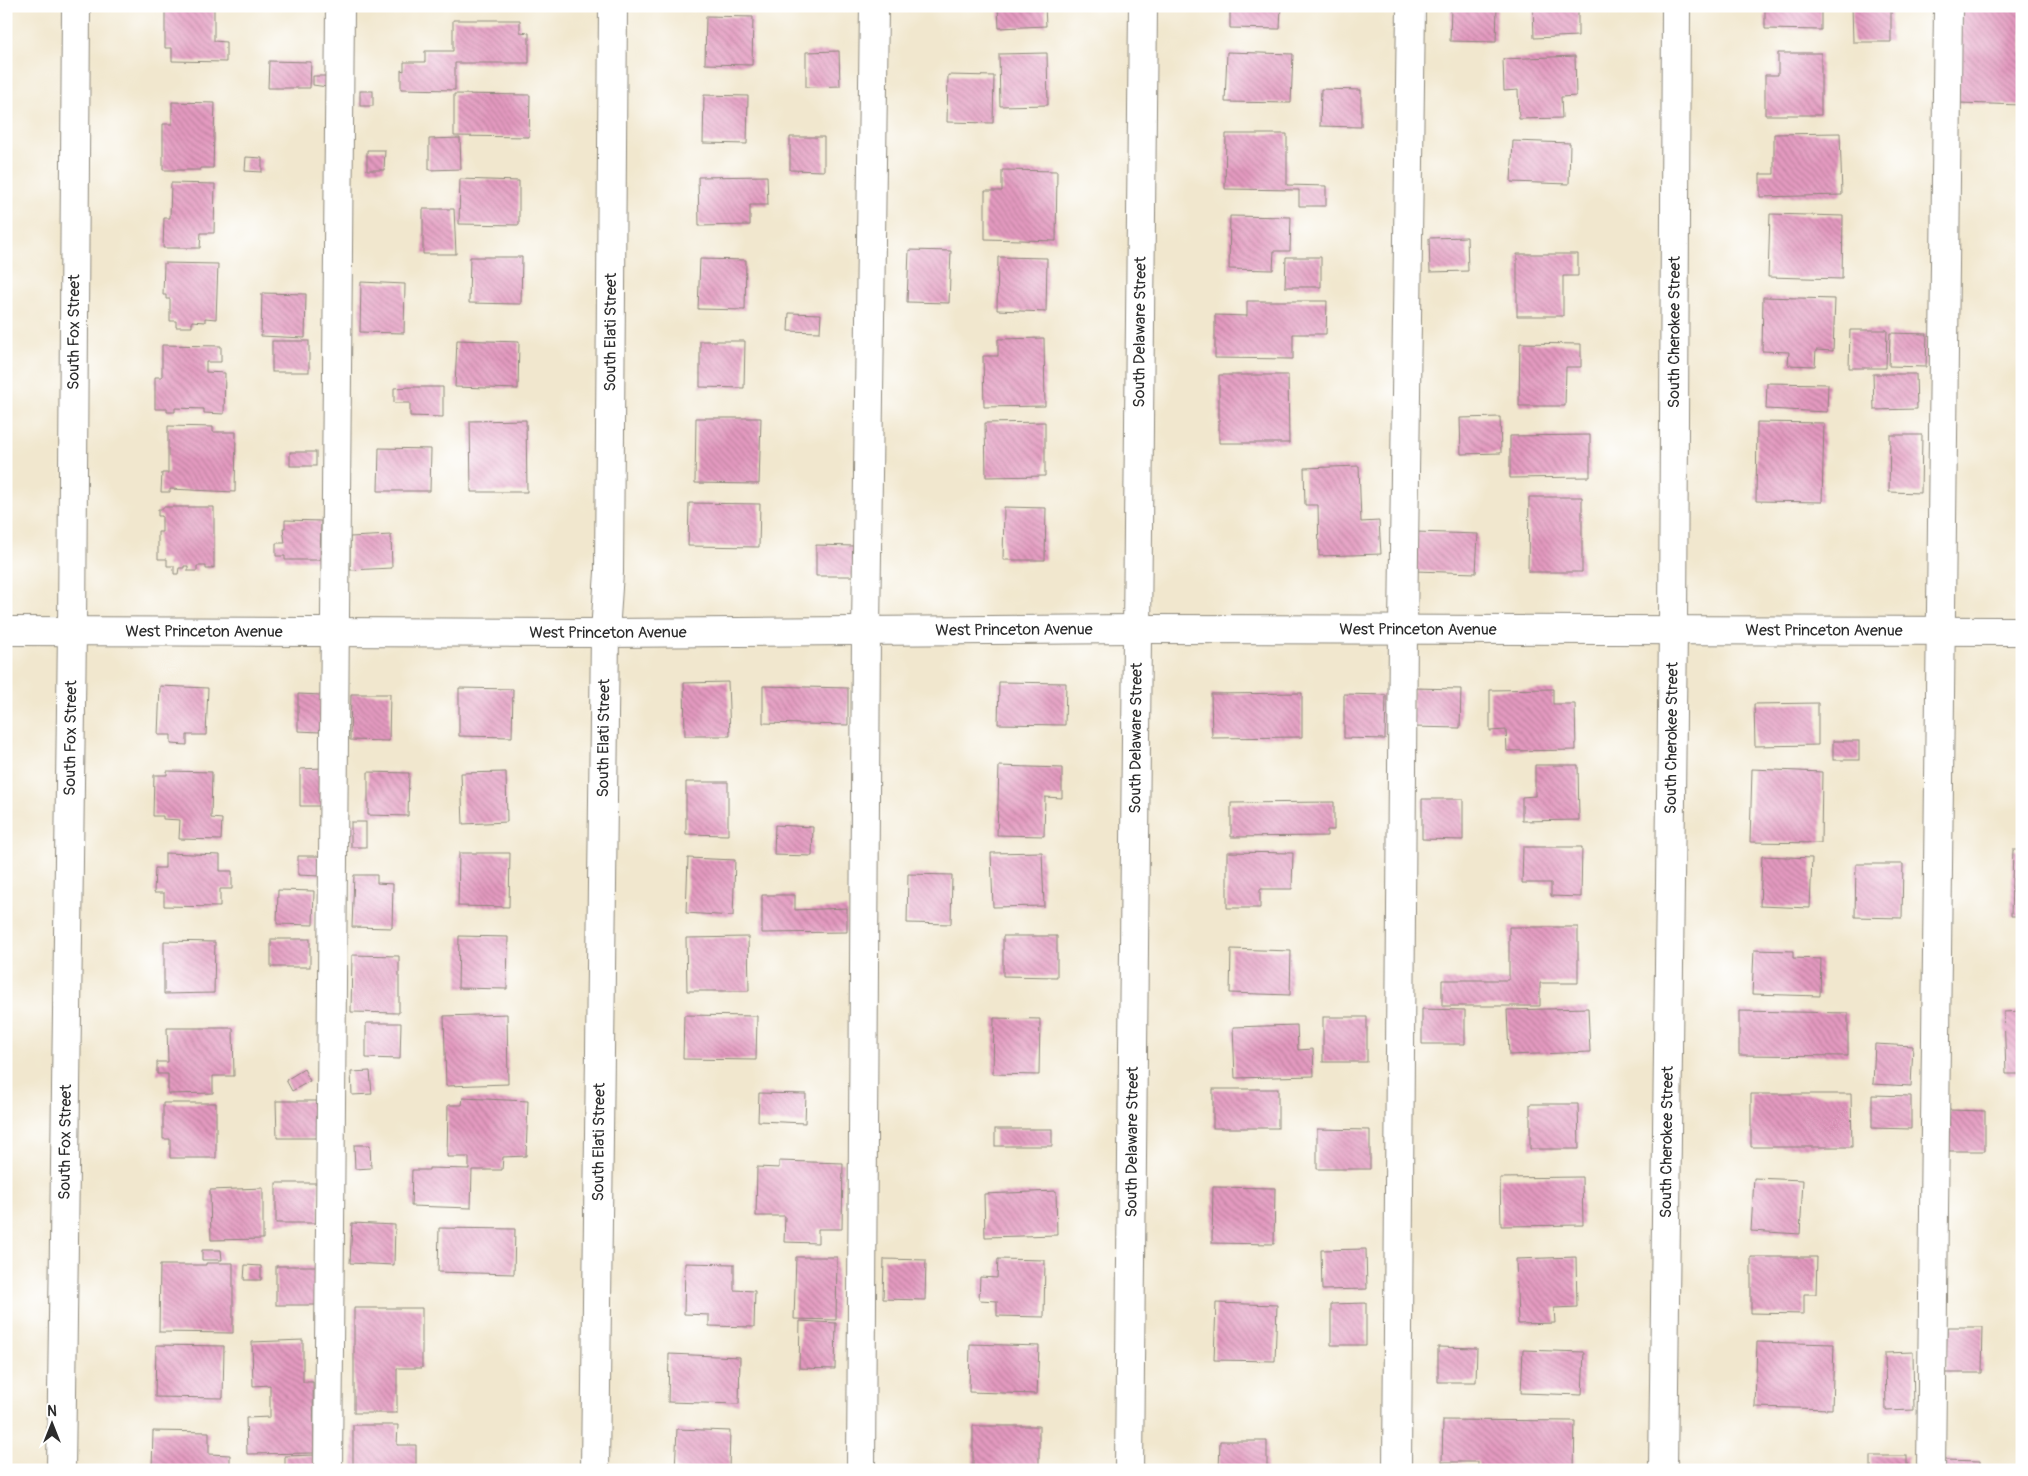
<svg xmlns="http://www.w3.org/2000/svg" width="2028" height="1476" font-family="Pangolin,sans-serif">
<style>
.building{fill:url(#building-back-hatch)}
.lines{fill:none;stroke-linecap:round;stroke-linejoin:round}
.minor-casing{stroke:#8e897c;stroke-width:30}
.minor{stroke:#fff;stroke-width:28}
.labels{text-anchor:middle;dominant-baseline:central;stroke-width:4;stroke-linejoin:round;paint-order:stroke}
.street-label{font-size:16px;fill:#2b2b2b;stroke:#fff}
</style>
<defs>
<pattern id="building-back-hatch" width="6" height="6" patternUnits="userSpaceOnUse" patternTransform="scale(1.25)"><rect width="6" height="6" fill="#e49ac0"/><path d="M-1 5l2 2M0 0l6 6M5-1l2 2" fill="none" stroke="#b97e9c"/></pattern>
</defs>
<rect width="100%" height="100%" fill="#fff"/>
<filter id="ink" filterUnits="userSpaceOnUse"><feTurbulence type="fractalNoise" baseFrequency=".02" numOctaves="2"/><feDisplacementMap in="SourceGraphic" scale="10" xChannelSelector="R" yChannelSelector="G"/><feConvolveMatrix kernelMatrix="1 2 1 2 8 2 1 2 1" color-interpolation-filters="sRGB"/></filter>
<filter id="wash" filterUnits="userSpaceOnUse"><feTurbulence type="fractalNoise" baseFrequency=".0096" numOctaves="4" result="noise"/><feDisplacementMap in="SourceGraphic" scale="20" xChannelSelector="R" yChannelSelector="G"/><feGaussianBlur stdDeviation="1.12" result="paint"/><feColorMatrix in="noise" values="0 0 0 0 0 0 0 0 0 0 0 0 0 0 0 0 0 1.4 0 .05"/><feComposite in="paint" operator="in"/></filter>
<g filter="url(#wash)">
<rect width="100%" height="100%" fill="#f1e7ce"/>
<g id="blocks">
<g class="building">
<path d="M165,6H214V41L226,42V62L172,61V48H165Z"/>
<path d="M998,6H1045L1046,26L999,28Z"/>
<path d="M1230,6H1281L1280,29L1230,28Z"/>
<path d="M1451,6H1497L1496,42L1450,41Z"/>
<path d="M1533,6H1578V36L1534,38Z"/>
<path d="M1765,6H1821V30L1765,29Z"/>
<path d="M1852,6H1891V42H1853Z"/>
<path d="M1961,6H2022V105L1959,103Z"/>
<path d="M706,16L753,17L752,65L705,64Z"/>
<path d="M453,20H520V32L529,33V63H455V90L401,89V70L404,71V62H425V51H453Z"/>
<path d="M839,51L840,86L806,87V52Z"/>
<path d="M1227,52L1293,54L1291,103L1225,102Z"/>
<path d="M1047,53L1048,105L1000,106L999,54Z"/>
<path d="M1778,53H1821V115H1765V75H1778Z"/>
<path d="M1575,56L1576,96L1561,97L1562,118L1519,119L1518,90L1504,91L1503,59Z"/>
<path d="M269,61L311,62L310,88H268Z"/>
<path d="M948,75L994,76L993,123L947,122Z"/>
<path d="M313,76H327V87L313,85Z"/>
<path d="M1321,89L1361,90V127L1320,126Z"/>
<rect x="360" y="91" width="13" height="15"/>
<path d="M454,94L530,95L529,137L454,136Z"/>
<path d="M704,95L748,96L747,144L703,143Z"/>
<path d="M172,102L215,103L213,168H200V170H163V124H172Z"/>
<path d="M1840,133L1842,195L1760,197V174H1774V134Z"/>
<path d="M1226,134H1287V185L1326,186V206H1299V190L1225,189Z"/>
<path d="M790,137H824V171L790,170Z"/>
<path d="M460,138L461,169L429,170V139Z"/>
<path d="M1513,141L1570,143L1569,184L1511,182Z"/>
<path d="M367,150H385L384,170H367Z"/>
<path d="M246,157L262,158V172L245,171Z"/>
<path d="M1002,170L1057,171L1056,241L985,239V191H1002Z"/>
<path d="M767,176L768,205H750V225L699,226L698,177Z"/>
<path d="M460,179L519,181V225L459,224Z"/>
<path d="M171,183L215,184L214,233H201L200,248H163L164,218H170Z"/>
<path d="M423,209H454L456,254H423Z"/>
<path d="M1770,214L1843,216L1842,279L1768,277Z"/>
<path d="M1230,216L1291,217L1290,251H1274L1273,270L1229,269Z"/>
<path d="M1467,237L1468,271L1430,272L1429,238Z"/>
<path d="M909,250L951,251L949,303L907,302Z"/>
<path d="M1517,254H1578V276H1563V316H1517Z"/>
<path d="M470,257H522L521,304L469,303Z"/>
<path d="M998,257L1047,258L1046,312L997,310Z"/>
<path d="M1286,257H1321V287H1285Z"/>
<path d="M700,259L746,260L745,310L698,309Z"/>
<path d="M164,263L218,264L216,319L205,318V322L192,321V327H176V321H170V299H166V295H163Z"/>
<path d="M361,282L405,284L404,333L360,332Z"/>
<path d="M262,293L306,294L305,338L261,336Z"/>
<path d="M1763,297L1835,299L1833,351L1816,350L1815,366L1788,365L1789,352L1762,351Z"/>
<path d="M1247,301H1327L1326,334H1293V359L1215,358V315L1247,316Z"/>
<path d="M789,313L821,314L820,332L788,331Z"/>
<path d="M1850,330H1887L1886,368H1849Z"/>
<path d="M1890,333L1927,334L1926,367L1889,366Z"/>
<path d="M1044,338L1045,406L984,407L983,356H998V339Z"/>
<path d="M457,340L519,342L518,389L455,387Z"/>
<rect x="272" y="341" width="37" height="31"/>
<path d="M700,341H745L744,388L700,387Z"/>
<path d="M1520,343L1581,344V367H1566L1565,406H1519Z"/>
<path d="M162,345L221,346V362H206V372L225,373L224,414L204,413V409L175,408V412H167V409H155V377H162Z"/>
<path d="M1873,374H1916L1917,409L1874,410Z"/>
<path d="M1219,375H1288L1289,443H1219Z"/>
<path d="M1767,383L1828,384L1827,412L1766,409Z"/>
<path d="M410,387H443V417L410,416V403H394V388Z"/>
<path d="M1500,417L1501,453L1461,454L1460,418Z"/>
<path d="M696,418H761L759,484L695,483Z"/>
<path d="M526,420L527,492H471L470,421Z"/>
<path d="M1045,422V476L986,477L985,423Z"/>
<path d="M1757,422L1824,423L1822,502L1756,501Z"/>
<path d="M168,426L213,427V432H236L235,492L170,489V492H161L162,473H168Z"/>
<path d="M1590,435V477L1510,478V436Z"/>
<path d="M1890,435H1922L1921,493L1889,492Z"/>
<path d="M379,448L431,449L430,491H378Z"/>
<rect x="290" y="452" width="26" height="14"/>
<path d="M1359,466L1361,522L1379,521L1381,554L1319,556L1318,505H1305L1304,468Z"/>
<path d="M1529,497H1582V572H1528Z"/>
<path d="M689,503L760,504L759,547L688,546Z"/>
<path d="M163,507H214V568L212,567V569H206V566H197V571H188V566H184V568H179L178,574H174V566H167V559H158V532H162V516H158V509H163Z"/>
<path d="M1004,507L1046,508L1045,560H1003Z"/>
<path d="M285,520L321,521L320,560H285V556H276V543H285L283,528H285Z"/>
<path d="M1416,532L1478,534L1476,573L1415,571Z"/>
<path d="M391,535L392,568L350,570V537Z"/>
<path d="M816,545L854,546V576H816Z"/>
<path d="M728,682L730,736H685L684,683Z"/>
<path d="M999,682L1066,683L1065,725L998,724Z"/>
<path d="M160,686L208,688L206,735H187V745L171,744V735H158Z"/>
<path d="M763,686L848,688V725L763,723Z"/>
<path d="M459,688L513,689L512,737L459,736Z"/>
<path d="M1413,688L1461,689L1460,728L1412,727Z"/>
<path d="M1553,689V704H1575L1576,750L1507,751L1506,730L1490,731V690Z"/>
<path d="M1302,693V737L1212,738L1211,694Z"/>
<path d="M298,694L321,695L320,732L298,731Z"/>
<path d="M351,694H390L389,741L350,740Z"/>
<path d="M1344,694L1386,695L1385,739L1344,738Z"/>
<path d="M1818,703V745L1755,746L1754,704Z"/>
<rect x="1833" y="741" width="26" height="19"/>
<path d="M1535,765H1578L1579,820L1522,821V797L1535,796Z"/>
<path d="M999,766L1062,768V798L1045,797L1044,836L997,835Z"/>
<path d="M323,768V806H300V769Z"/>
<path d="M1752,769L1822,772L1821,843L1750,842Z"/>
<path d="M167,771L212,772L211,818L222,819L221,840L179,839L180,820L163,819V816H153L154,775H167Z"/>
<path d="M368,772L409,773L408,816L368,815Z"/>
<path d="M506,772L507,822L463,824L461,773Z"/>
<path d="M686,782H728V835L686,834Z"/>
<path d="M1422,799H1463V840L1422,839Z"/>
<path d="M1334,802V830H1327V836L1231,837V803Z"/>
<rect x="351" y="822" width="15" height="25"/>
<path d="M775,825L813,827L812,856L774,855Z"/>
<path d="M1523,847H1582L1581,897L1551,896V883H1522Z"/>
<path d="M2013,850H2022V916H2011Z"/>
<path d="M1042,852L1044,906L993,907L991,853Z"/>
<path d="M1227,852L1293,853L1292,889H1260V908H1227Z"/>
<path d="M165,853L220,855V871H232V889H220V907L164,906V893H154L155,868H165Z"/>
<path d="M459,853H510L509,907L458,906Z"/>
<path d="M298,856H320V876L298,875Z"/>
<path d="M1762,856L1812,858L1810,908L1760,906Z"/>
<path d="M688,858L735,860L733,916L686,913Z"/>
<path d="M1856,864H1903L1902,918L1855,917Z"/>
<path d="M908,874L952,875L951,924L907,923Z"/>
<path d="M354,875H377V883L393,884L392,928L352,927Z"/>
<path d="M278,890L314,891L313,925L277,924Z"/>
<path d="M762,895H795V910L847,908V932L762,933Z"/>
<path d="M1509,927H1578V983H1540V1006H1442V980H1509Z"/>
<path d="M459,936L508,937L507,989L458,988Z"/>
<path d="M1003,936H1057V977L1003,976Z"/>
<path d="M748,937L749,991H687L686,938Z"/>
<rect x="271" y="939" width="39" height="28"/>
<path d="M164,941L215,942L214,993L164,994Z"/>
<path d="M1231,949L1291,951L1290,995L1230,993Z"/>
<path d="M1754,950L1793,951V958L1821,959L1820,996L1752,994Z"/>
<path d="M352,955L399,956V1013L351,1012Z"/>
<path d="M1588,1008L1590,1052L1509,1055L1507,1010Z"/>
<path d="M1422,1009L1465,1010V1044H1422Z"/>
<path d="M1739,1011L1848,1013V1056L1739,1055Z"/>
<path d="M2022,1011V1074H2006L2004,1012Z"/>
<path d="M507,1014L508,1084L446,1086L444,1016Z"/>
<path d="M684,1015L757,1016L756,1060L683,1059Z"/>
<rect x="1323" y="1017" width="44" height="45"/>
<path d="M994,1018L1040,1019L1039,1075L993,1074Z"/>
<path d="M366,1023H401L400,1059L366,1058Z"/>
<path d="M1297,1025L1298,1050L1313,1049L1314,1076L1235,1078L1233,1027Z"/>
<path d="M167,1028H233L234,1076H213V1093L168,1094V1074H157V1062H168Z"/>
<path d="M1875,1044L1913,1046L1911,1086L1873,1084Z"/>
<path d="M304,1069L310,1081L292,1091L286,1080Z"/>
<path d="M370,1071L372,1094L352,1095L351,1072Z"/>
<rect x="1213" y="1089" width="65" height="39"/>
<path d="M759,1093L806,1094L805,1123L758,1121Z"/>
<path d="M1751,1094H1851L1852,1147H1751Z"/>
<path d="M1872,1095L1911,1096V1129L1872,1128Z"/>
<path d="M463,1098L528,1101L526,1156L503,1157L502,1170H472L471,1208L411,1206L412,1170H429V1168L469,1169V1157H447L448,1105H462Z"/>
<path d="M276,1101H319L320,1138H277Z"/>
<path d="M163,1103H216V1158H170V1139H163Z"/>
<path d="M1530,1104H1578L1579,1149H1530Z"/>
<path d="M1949,1110L1985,1111V1151H1948Z"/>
<rect x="995" y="1129" width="57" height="17"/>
<path d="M1317,1129L1370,1130V1169H1317Z"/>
<path d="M354,1145H370L371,1168L355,1169Z"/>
<path d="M779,1161L843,1163L842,1229H818V1243L784,1242L785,1216H756L757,1167L779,1168Z"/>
<path d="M1582,1177L1583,1225L1501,1226L1500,1178Z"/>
<path d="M1754,1178L1803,1180L1800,1234L1751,1231Z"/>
<rect x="276" y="1183" width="43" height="40"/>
<path d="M1213,1187L1275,1188L1274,1244L1212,1243Z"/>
<path d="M263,1188V1239L211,1240L210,1190Z"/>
<path d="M1056,1191L1057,1235L985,1237L984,1194Z"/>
<path d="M352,1223L395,1225L394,1265L350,1263Z"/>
<path d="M439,1228L515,1229L514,1274L438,1272Z"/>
<path d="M1366,1249L1367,1289L1322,1290L1321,1250Z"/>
<path d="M202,1250H221L222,1260H202Z"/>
<path d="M796,1257H837L836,1320L794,1319Z"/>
<path d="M1576,1257L1577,1307L1554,1308L1555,1323L1518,1324L1516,1259Z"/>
<path d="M1751,1257H1817L1816,1294H1804V1314L1751,1313Z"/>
<path d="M884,1259L926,1260L925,1300L883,1299Z"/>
<path d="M998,1259L1045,1260L1044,1317L997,1316V1301L979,1300L980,1277L997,1278Z"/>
<path d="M206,1263H233V1333L159,1332L160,1265H206Z"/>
<path d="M685,1263L734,1264V1290L755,1291L754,1327L709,1326V1315L684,1314Z"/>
<path d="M245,1265L261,1266V1280H244Z"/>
<rect x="276" y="1266" width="42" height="39"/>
<path d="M1216,1303L1277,1305L1275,1361L1214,1360Z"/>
<path d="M1366,1303V1345H1331V1304Z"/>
<path d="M354,1308H422V1368H397V1413H354Z"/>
<path d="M800,1321L836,1323L835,1369L799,1368Z"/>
<path d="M1947,1327H1983L1982,1373H1946Z"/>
<path d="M303,1340V1382H313L314,1453L247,1454L246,1418L270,1417V1385L253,1386L252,1342Z"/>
<path d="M1757,1342L1834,1344L1832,1409L1755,1407Z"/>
<path d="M970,1344L1039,1346L1037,1394L969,1392Z"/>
<path d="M156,1345L224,1346L223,1398L155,1397Z"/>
<path d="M1438,1347L1477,1348L1476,1382H1438Z"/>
<path d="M1523,1350L1584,1352L1582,1395L1521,1393Z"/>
<path d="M1913,1352L1914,1410L1886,1411L1885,1353Z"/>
<path d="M669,1354L740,1357L739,1404L668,1402Z"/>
<path d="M1443,1420L1575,1421L1574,1470H1478V1462H1442Z"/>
<path d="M353,1425H398L397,1445H416V1470H353Z"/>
<rect x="973" y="1426" width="66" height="44"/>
<path d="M677,1429L730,1431L729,1470H675Z"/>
<path d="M153,1431L209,1432V1454L230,1455V1470H152Z"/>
<path d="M1220,1441H1267V1470H1219Z"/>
<path d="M314,1455L315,1470H285V1456Z"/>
<rect x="1871" y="1456" width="36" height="14"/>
<path d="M1945,1460L1980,1461V1470H1945Z"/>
</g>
</g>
</g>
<g filter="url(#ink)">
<use href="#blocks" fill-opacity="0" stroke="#8e897c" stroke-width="1"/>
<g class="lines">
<defs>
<g id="minor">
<path id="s1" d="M6,631L605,633L1137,629L2022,631"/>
<path id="s2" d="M61,1470L72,631L76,6"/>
<path d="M328,1470L340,6"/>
<path id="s3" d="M595,1470L605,633L609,572L613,6"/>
<path d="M861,1470L866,631L874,6"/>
<path id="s4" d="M1129,1470L1143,6"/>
<path d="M1397,1470L1403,629L1411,6"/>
<path id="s5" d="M1663,1470L1673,629L1676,6"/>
<path d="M1931,1470L1948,6"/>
</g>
</defs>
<use href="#minor" class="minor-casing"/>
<use href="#minor" class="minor"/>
</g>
</g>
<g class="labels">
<g class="street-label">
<text stroke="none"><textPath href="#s2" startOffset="1138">South Fox Street</textPath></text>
<text stroke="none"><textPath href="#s3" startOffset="1138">South Elati Street</textPath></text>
<text stroke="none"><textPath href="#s4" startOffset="1138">South Delaware Street</textPath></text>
<text stroke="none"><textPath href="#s5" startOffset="1138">South Cherokee Street</textPath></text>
<text stroke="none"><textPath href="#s1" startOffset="1412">West Princeton Avenue</textPath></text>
<text stroke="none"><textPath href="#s1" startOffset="1008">West Princeton Avenue</textPath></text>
<text stroke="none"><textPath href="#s1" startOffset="1818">West Princeton Avenue</textPath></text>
<text stroke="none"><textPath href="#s1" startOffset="198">West Princeton Avenue</textPath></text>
<text stroke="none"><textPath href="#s1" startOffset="602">West Princeton Avenue</textPath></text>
<text stroke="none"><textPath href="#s2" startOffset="732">South Fox Street</textPath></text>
<text stroke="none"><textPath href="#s3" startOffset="732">South Elati Street</textPath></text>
<text stroke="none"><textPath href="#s4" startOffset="732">South Delaware Street</textPath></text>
<text stroke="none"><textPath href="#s5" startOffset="732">South Cherokee Street</textPath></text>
<text stroke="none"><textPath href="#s2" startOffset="328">South Fox Street</textPath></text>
<text stroke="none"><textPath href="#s3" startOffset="328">South Elati Street</textPath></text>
<text stroke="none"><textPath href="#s4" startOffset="328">South Delaware Street</textPath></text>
<text stroke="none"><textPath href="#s5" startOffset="328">South Cherokee Street</textPath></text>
</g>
</g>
<rect width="2028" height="1476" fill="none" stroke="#fff" stroke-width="25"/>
<g transform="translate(52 1424)" stroke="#ffffff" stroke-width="4" paint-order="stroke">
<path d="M0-4L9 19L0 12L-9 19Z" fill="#2b2b2b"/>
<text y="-8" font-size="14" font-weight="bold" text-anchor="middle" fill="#2b2b2b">N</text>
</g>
</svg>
